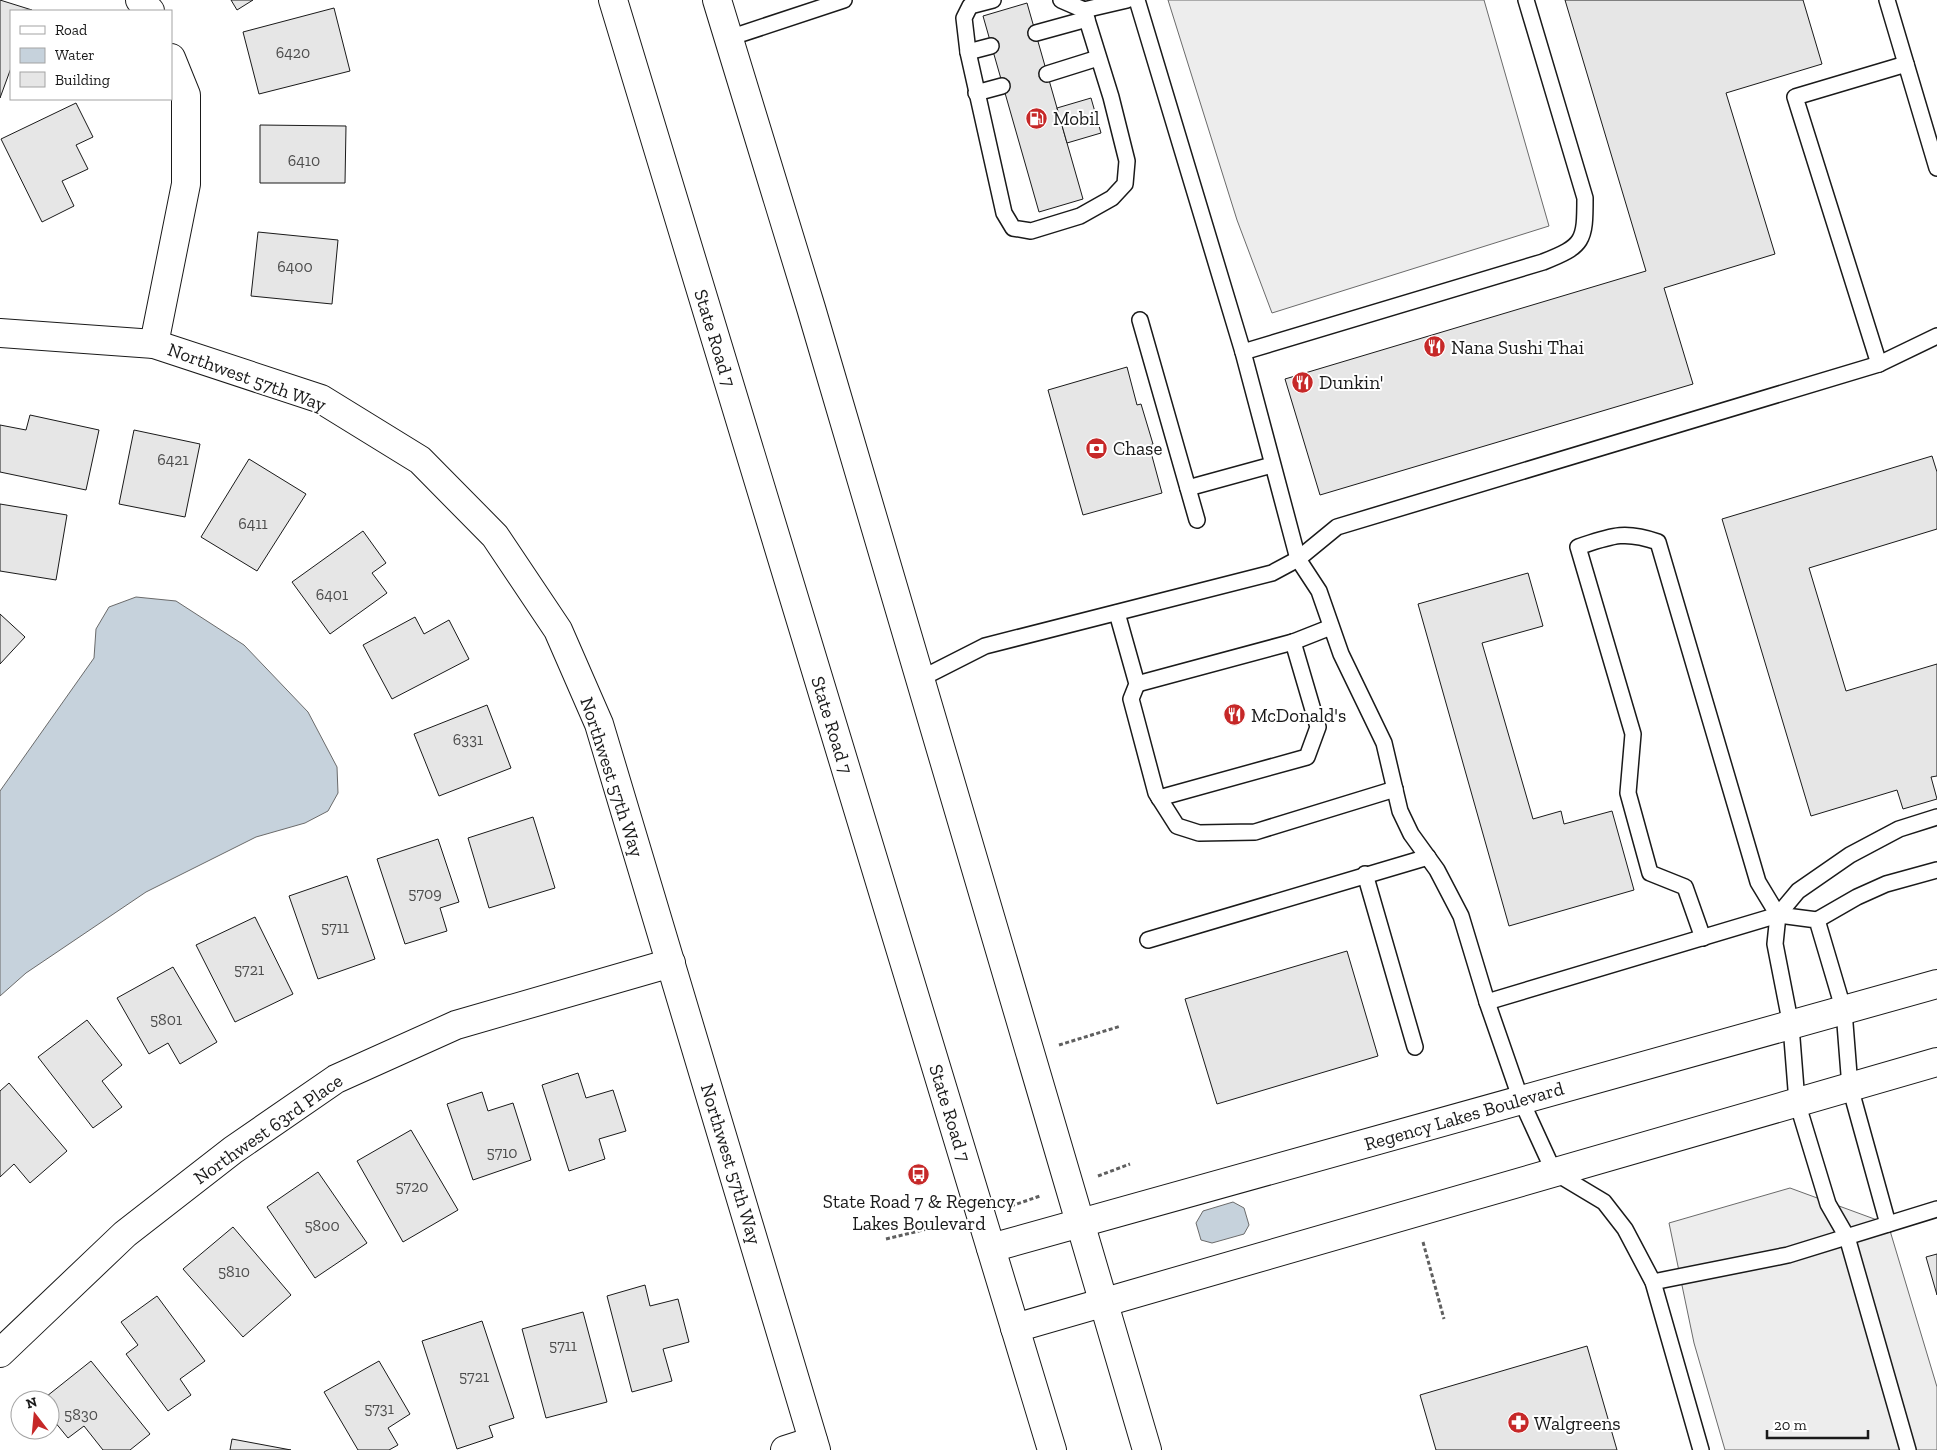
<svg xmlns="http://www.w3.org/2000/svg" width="1937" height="1450" font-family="'Zilla Slab',serif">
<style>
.parking{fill:#ededed;stroke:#6a6a6a}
.water{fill:#c6d2dc;stroke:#6a6a6a}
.building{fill:#e6e6e6;stroke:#1a1a1a}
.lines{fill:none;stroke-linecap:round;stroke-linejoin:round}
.service-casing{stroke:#1a1a1a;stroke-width:18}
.minor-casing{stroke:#1a1a1a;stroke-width:30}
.primary-casing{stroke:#1a1a1a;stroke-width:30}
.path{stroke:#5f5f5f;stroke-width:3;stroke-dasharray:4 2.5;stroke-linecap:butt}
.service{stroke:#fff;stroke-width:15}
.minor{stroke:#fff;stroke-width:28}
.primary{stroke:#fff;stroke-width:28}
.labels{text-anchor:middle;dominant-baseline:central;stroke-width:4;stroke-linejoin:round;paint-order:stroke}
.number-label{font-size:16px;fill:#4d4d4d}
.poi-label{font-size:19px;fill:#1a1a1a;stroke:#fff;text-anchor:start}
.street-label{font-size:19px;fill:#1a1a1a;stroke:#fff}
</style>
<rect width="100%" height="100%" fill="#fff"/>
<g class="parking">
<path d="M1168,0H1484L1549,226L1272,313L1237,220Z"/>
<path d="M1790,1188L1888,1224L1937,1387V1450H1725L1694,1343L1669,1223Z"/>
</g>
<g class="water">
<path d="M136,597L176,601L244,645L308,712L337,767L338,793L328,811L305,823L256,837L146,892L26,973L0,996V791L94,658L96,629L109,607Z"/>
<path d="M1233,1202L1244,1208L1249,1225L1244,1234L1212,1243L1201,1240L1196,1223L1203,1211Z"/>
</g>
<g class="building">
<path d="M0,0L32,10L11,11V68L0,98Z"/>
<path d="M231,0H253L237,10Z"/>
<path d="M1565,0H1803L1822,64L1726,93L1775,254L1664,288L1693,384L1320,495L1285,379L1646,271Z"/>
<path d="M1027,3L1083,199L1039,212L983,16Z"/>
<path d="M334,8L350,71L259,94L243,32Z"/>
<path d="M1091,98L1101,133L1067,143L1057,108Z"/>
<path d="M76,103L93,137L76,145L88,169L62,181L74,206L42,222L1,139Z"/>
<path d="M260,125L346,126L345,183H260Z"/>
<path d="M258,232L338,240L332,304L251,296Z"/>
<path d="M1127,367L1137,405L1141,404L1153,444L1149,445L1162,493L1083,515L1048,390Z"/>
<path d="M30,415L99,430L86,490L0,472V425L26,430Z"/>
<path d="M134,430L200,444L185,517L119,504Z"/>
<path d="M1932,456L1937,472V529L1809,568L1846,691L1937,664V776L1931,777L1937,799L1903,809L1897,790L1811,816L1722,519Z"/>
<path d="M249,459L306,494L257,571L201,537Z"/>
<path d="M0,504L67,515L56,580L0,571Z"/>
<path d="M363,531L386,563L372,573L387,593L330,634L292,582Z"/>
<path d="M1528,573L1543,626L1482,643L1533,819L1561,811L1564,824L1612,811L1634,890L1509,926L1418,604Z"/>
<path d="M0,614L25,637L0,664Z"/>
<path d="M415,617L424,634L449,620L469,659L392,699L363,645Z"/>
<path d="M487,705L511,768L439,796L414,734Z"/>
<path d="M533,817L555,888L489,908L468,838Z"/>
<path d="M438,839L459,902L440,908L447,931L405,944L377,859Z"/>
<path d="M347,876L375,959L318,979L289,896Z"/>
<path d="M255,917L293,994L235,1022L196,945Z"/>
<path d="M1347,951L1378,1056L1217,1104L1185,999Z"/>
<path d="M173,967L217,1042L180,1064L168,1043L149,1054L117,998Z"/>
<path d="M87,1020L122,1065L102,1081L122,1107L93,1128L38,1057Z"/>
<path d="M578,1073L586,1098L613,1090L626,1131L599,1139L605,1159L569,1171L542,1085Z"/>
<path d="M9,1083L67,1151L30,1183L14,1164L0,1177V1091Z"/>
<path d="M482,1092L488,1111L513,1103L531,1160L473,1180L447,1104Z"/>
<path d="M411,1130L458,1210L403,1242L357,1161Z"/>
<path d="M318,1172L367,1243L315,1278L267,1207Z"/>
<path d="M233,1227L291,1295L243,1337L183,1269Z"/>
<path d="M1937,1254V1295L1926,1257Z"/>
<path d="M645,1285L650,1306L678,1299L689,1342L663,1349L672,1381L632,1392L607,1296Z"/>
<path d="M157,1296L205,1361L180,1379L191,1395L168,1411L126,1354L138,1345L121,1322Z"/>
<path d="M583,1312L607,1402L546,1418L522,1329Z"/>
<path d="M482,1321L514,1418L489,1426L493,1437L457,1449L422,1341Z"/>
<path d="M1587,1346L1617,1450H1436L1420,1395Z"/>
<path d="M91,1361L150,1434L130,1450H103L84,1426L68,1438L50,1416V1400H42Z"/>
<path d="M379,1361L410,1414L388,1428L398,1445L389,1450H358L324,1392Z"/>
<path d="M232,1439L291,1450H230Z"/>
</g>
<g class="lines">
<defs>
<g id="service">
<path d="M993,0L970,6L964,18L968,52L1004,213L1013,228L1031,231L1080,216L1112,198L1125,184L1127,161L1111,97L1084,10"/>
<path d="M1061,0L1084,10L1127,0"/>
<path d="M1137,0L1243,352L1298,559L1319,591L1341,654L1384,743L1400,811L1411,834L1437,870L1461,916L1487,1002L1521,1100L1554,1172L1604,1202L1625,1229L1653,1282L1701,1450"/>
<path d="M1887,0L1937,168"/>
<path d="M1036,33L1087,19"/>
<path d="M729,38L844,0"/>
<path d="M968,52L991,46"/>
<path d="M1047,74L1098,58"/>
<path d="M976,93L1002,86"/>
<path d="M1140,320L1197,520"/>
<path d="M1243,352L1543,262C1584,246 1585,241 1585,198L1526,0"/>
<path d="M1879,364L1795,97L1906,64"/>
<path d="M1188,488L1272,465"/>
<path d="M1117,613L1137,684L1131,699L1156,793L1177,826L1199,833L1255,832L1395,789"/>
<path d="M920,679L985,646L1272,573L1298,559L1337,527L1879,364L1937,336"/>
<path d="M1137,684L1293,642L1331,627"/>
<path d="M1159,798L1307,757L1318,727L1293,642"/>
<path d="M1365,874L1415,1047"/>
<path d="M1778,915L1798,891L1850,855L1899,829L1937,817"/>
<path d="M1817,920L1857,897L1886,884L1937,870"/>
<path d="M1703,938L1685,887L1650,873L1628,793L1633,734L1578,547C1611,536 1624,530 1658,542L1758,882L1778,915L1775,944L1791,1026L1797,1102L1828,1204L1847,1237L1908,1450"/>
<path d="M1148,940L1428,857"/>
<path d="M1487,1002L1778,915L1817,920L1844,1011L1850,1087L1888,1224"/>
<path d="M1653,1282L1788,1255L1937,1209"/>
</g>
<g id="minor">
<path d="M140,0L150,11"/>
<path d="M0,333L154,344L321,399L420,460L495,536L558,630L599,724L816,1450"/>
<path d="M154,344L186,184V95L171,58"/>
<path d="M991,1248L1937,984"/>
<path d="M1015,1328L1937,1062"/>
<path d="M0,1353L125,1234L233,1150L336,1079L456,1025L671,963"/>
<path d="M785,1450L813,1441"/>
</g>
<g id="primary">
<path d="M613,0L1052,1450"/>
<path d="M717,0L811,308L1147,1450"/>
</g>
</defs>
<use href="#service" class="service-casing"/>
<use href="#minor" class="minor-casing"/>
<use href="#primary" class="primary-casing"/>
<g class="path">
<path d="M1059,1045L1121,1026"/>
<path d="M1098,1176L1130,1164"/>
<path d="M1011,1206L1040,1196"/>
<path d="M886,1239L952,1223"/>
<path d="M1423,1242L1444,1319"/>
</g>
<use href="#service" class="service"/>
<use href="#minor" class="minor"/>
<use href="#primary" class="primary"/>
</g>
<defs>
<symbol id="fuel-disc" viewBox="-11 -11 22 22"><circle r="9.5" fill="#c62828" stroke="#fff"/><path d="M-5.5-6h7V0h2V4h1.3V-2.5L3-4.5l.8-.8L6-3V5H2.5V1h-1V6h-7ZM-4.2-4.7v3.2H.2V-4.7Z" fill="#fff"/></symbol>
<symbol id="restaurant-disc" viewBox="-11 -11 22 22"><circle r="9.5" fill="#c62828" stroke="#fff"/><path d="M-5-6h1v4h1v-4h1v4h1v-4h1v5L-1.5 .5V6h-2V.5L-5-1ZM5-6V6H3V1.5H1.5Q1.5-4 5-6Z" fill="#fff"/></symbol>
<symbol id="bank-disc" viewBox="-11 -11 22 22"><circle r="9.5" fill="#c62828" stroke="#fff"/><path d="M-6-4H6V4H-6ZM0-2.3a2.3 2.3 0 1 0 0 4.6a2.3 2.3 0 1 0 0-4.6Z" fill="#fff"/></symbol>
<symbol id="bus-disc" viewBox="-11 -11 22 22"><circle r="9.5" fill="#c62828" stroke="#fff"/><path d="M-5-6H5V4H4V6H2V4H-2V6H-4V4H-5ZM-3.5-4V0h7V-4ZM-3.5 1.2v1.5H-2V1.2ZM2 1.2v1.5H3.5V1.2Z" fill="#fff"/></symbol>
<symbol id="pharmacy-disc" viewBox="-11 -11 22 22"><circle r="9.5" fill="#c62828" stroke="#fff"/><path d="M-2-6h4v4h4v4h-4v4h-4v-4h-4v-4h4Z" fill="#fff"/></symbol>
</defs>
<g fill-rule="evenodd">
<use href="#fuel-disc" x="1024" y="106" width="25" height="25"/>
<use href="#restaurant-disc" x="1422" y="334" width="25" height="25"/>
<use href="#restaurant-disc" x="1290" y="370" width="25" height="25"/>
<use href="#bank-disc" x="1084" y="436" width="25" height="25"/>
<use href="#restaurant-disc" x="1222" y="702" width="25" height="25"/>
<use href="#bus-disc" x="906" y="1162" width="25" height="25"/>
<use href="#pharmacy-disc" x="1506" y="1410" width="25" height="25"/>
</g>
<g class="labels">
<g class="number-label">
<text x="293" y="52">6420</text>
<text x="304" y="160">6410</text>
<text x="295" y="266">6400</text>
<text x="173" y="459">6421</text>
<text x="253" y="523">6411</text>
<text x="332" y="594">6401</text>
<text x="468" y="739">6331</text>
<text x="425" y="893">5709</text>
<text x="335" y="927">5711</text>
<text x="249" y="969">5721</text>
<text x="166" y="1019">5801</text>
<text x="502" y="1152">5710</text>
<text x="412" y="1186">5720</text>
<text x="322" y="1225">5800</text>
<text x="234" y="1271">5810</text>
<text x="563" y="1345">5711</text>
<text x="474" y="1376">5721</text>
<text x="379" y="1408">5731</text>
<text x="81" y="1414">5830</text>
</g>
<g class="poi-label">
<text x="1053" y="118">Mobil</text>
<text x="1451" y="347">Nana Sushi Thai</text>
<text x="1319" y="382">Dunkin'</text>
<text x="1113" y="448">Chase</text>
<text x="1251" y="715">McDonald's</text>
<text x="919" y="1201" text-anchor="middle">State Road 7 &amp; Regency<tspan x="919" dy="22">Lakes Boulevard</tspan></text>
<text x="1534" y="1423">Walgreens</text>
</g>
<g class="street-label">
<text transform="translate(715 338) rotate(73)">State Road 7</text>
<text transform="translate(247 377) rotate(20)">Northwest 57th Way</text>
<text transform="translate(832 725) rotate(73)">State Road 7</text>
<text transform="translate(612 777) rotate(72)">Northwest 57th Way</text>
<text transform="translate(950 1113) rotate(73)">State Road 7</text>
<text transform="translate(1464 1116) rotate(-16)">Regency Lakes Boulevard</text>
<text transform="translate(268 1129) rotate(-35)">Northwest 63rd Place</text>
<text transform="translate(731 1164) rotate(73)">Northwest 57th Way</text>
</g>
</g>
<rect x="10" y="10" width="162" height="90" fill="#ffffff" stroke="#a3a3a3"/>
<rect x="20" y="26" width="25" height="8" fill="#ffffff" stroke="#a3a3a3"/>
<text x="55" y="35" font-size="15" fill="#1a1a1a">Road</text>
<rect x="20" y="48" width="25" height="15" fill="#c6d2dc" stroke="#a3a3a3"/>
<text x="55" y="60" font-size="15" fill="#1a1a1a">Water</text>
<rect x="20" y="72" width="25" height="15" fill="#e6e6e6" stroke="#a3a3a3"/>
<text x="55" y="85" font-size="15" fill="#1a1a1a">Building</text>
<g transform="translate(35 1415) rotate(344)"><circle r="24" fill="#ffffff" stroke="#a3a3a3"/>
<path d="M0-4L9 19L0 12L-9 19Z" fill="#c62828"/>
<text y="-8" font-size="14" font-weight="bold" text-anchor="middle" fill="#1a1a1a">N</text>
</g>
<path d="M1767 1430v8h101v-8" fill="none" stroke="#1a1a1a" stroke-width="2.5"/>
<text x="1774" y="1430" font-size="15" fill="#1a1a1a" stroke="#ffffff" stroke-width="4" paint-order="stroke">20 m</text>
</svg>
